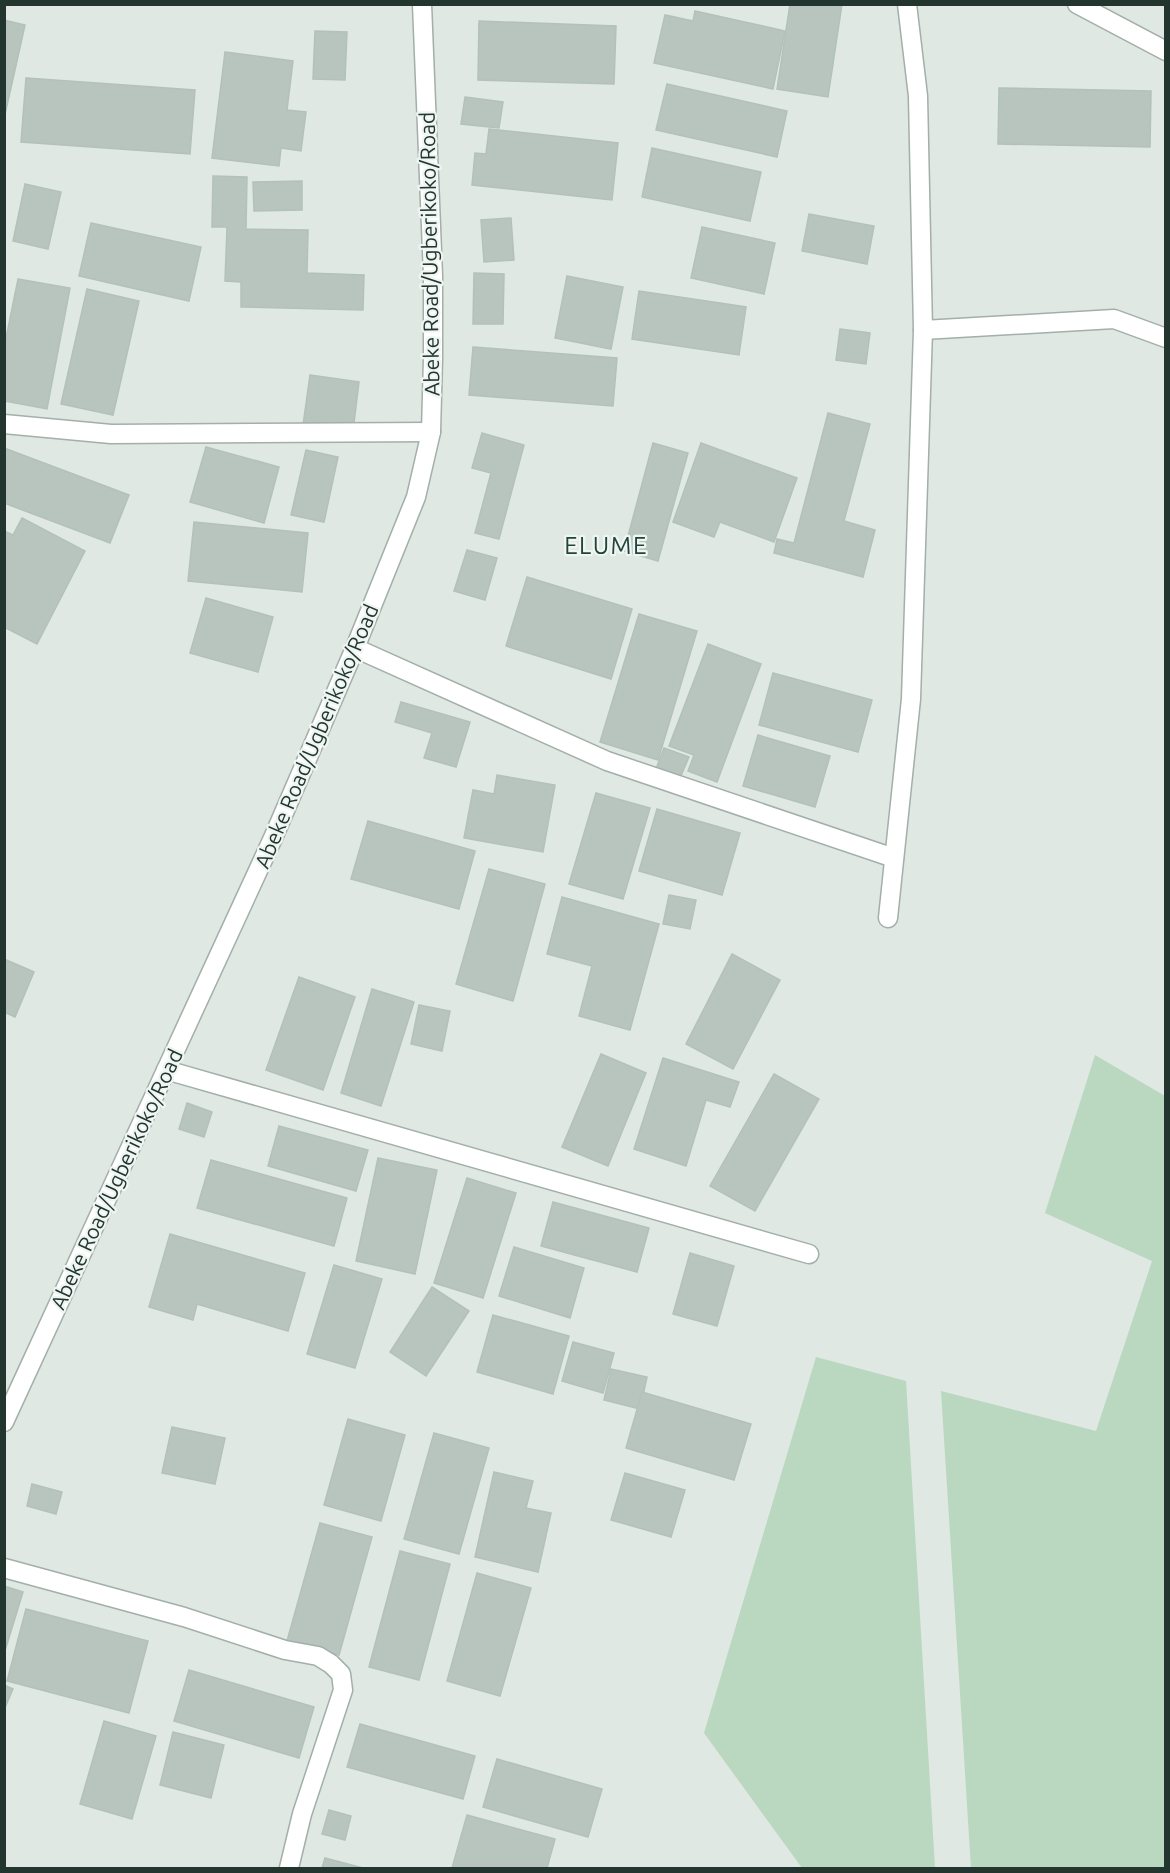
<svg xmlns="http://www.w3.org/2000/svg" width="1170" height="1873" font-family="Ubuntu,sans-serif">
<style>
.green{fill:#bad7c0}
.building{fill:#b8c5bf;stroke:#b2c1ba;stroke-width:1.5}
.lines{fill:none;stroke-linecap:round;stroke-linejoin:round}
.minor-casing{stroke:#a3afa9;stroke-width:21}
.minor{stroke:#fff;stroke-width:18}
.labels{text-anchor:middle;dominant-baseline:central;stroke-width:4.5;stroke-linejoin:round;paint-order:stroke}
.street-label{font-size:21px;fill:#22362f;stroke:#eff5f2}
.quarter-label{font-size:24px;letter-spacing:1.5px;fill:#21453a;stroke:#eff5f2}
</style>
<rect width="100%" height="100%" fill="#dfe8e3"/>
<g class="green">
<path d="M1095,1055L1165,1096V1868H971L941,1391L1096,1431L1152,1261L1045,1213Z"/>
<path d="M816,1357L906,1381L935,1868H802L704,1733Z"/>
</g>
<g class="building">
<path d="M790,4H842L828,97L777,89Z"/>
<path d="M695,11L785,31L773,89L654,63L665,15L693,21Z"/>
<path d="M4,20L25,25L4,119Z"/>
<path d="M479,21L616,26L614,84L478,80Z"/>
<path d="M315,31L347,32L345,80L313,79Z"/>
<path d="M225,52L293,61L287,110L306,112L301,151L281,148L279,166L212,158Z"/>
<path d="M26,78L195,90L190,154L21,142Z"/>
<path d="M667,84L787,111L777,157L656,130Z"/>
<path d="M999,88L1151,91L1150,147L998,144Z"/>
<path d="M465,97L503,102L499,128L461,124Z"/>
<path d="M489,129L618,143L612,200L472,185L475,153L486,154Z"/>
<path d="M652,148L761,172L750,221L642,197Z"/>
<path d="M213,176L247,177L246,229L308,230L307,273L364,275L363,310L241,307V282L225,281L227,227H212Z"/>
<path d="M302,181V210L254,211L253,182Z"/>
<path d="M25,184L61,192L48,249L13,241Z"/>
<path d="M809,214L874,226L867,264L802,251Z"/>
<path d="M511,218L514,260L484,262L481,220Z"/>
<path d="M91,223L201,247L189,301L79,276Z"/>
<path d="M702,227L775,243L764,294L691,278Z"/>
<path d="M474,273L504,274L503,324H473Z"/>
<path d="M567,276L623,287L611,349L555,338Z"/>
<path d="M18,279L70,288L47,409L4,401V348Z"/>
<path d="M87,289L139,301L113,415L61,404Z"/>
<path d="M639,291L746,307L739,355L632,339Z"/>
<path d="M840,329L870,333L866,364L836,360Z"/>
<path d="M473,347L617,358L613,406L469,395Z"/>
<path d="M310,375L359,382L353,431L303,425Z"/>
<path d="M828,413L870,424L844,521L875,530L863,577L774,553L777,539L794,543Z"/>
<path d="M482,433L524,445L499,539L475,533L491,473L472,468Z"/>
<path d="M653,443L688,453L658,561L624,551Z"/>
<path d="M701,443L797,478L774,542L720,522L714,537L673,522Z"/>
<path d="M206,447L279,467L264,523L190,502Z"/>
<path d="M4,448L129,495L110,543L4,503Z"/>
<path d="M306,450L338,457L324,522L291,515Z"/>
<path d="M22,518L85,551L37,644L4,627V531L13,535Z"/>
<path d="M194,522L308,533L302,592L188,581Z"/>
<path d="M467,550L497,558L485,600L454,591Z"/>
<path d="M527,577L632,609L611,679L506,646Z"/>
<path d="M206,598L273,617L258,672L190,653Z"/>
<path d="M639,614L697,631L658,760L600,742Z"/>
<path d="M708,644L761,664L717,782L688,771L694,755L669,746Z"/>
<path d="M773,673L872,700L858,752L759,725Z"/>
<path d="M401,702L470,722L456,767L424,758L432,733L395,722Z"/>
<path d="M758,735L830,756L815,807L743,786Z"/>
<path d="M664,748L689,757L680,778L656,769Z"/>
<path d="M497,775L555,785L543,852L464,838L473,790L494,794Z"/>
<path d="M596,793L650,808L623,899L569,884Z"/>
<path d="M657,809L740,833L722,895L639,871Z"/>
<path d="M368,821L475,851L459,909L351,879Z"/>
<path d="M489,869L545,884L513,1001L456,984Z"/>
<path d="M669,895L696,900L690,929L663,924Z"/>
<path d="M562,897L659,924L630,1030L579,1016L592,966L547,954Z"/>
<path d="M732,954L780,980L733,1069L686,1044Z"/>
<path d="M4,959L34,972L15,1017L4,1012Z"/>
<path d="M299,977L355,997L323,1090L266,1070Z"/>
<path d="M372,989L414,1002L381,1106L341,1093Z"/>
<path d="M419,1005L450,1011L442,1051L411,1044Z"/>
<path d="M601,1054L646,1073L608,1166L562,1147Z"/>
<path d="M663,1058L739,1082L730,1107L706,1100L686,1166L634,1149Z"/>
<path d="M774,1074L819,1099L755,1211L710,1186Z"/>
<path d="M187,1103L212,1112L204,1137L179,1129Z"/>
<path d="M279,1126L368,1150L356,1191L268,1166Z"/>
<path d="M378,1158L437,1170L415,1274L356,1261Z"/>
<path d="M211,1160L347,1198L334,1246L197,1208Z"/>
<path d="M467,1178L516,1193L483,1298L434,1283Z"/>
<path d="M553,1202L649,1228L637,1272L541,1246Z"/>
<path d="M170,1234L305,1273L288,1331L197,1304L193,1320L149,1307Z"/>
<path d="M514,1247L584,1268L570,1318L499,1296Z"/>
<path d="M690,1253L734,1266L717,1326L673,1314Z"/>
<path d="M334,1265L382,1279L355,1368L307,1354Z"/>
<path d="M432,1287L469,1311L426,1376L390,1352Z"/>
<path d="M493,1315L569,1336L553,1394L477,1372Z"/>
<path d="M573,1342L614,1353L603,1393L562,1381Z"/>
<path d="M611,1369L647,1377L640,1409L604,1400Z"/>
<path d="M642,1392L751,1424L734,1480L626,1448Z"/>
<path d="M348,1419L405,1435L381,1521L324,1505Z"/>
<path d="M172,1427L225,1438L215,1484L162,1473Z"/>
<path d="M434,1433L489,1448L459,1554L404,1539Z"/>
<path d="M494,1472L533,1481L526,1508L551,1513L538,1572L475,1557Z"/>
<path d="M625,1473L685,1490L671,1537L611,1520Z"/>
<path d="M32,1484L62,1492L56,1514L27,1506Z"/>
<path d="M320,1523L372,1537L339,1655L287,1641Z"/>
<path d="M400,1551L450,1564L419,1680L369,1667Z"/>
<path d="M477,1573L531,1588L500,1696L447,1681Z"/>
<path d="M4,1586L23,1592L4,1654Z"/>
<path d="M26,1609L148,1641L129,1713L7,1681Z"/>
<path d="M189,1670L314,1707L299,1758L174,1721Z"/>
<path d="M4,1685L13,1689L4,1710Z"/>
<path d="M104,1721L156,1736L132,1819L80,1804Z"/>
<path d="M360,1724L475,1756L463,1799L347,1767Z"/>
<path d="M173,1732L224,1745L211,1798L160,1785Z"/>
<path d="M497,1759L602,1789L588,1837L483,1807Z"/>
<path d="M329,1810L351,1816L345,1840L322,1834Z"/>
<path d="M467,1815L555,1839L547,1868H452Z"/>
<path d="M325,1858L363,1868H322Z"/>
</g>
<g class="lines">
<defs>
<g id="minor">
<path d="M1077,4L1166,51"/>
<path d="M923,330L1114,319L1166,338"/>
<path d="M4,424L111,434L431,432"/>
<path d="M355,648L607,761L894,858"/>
<path d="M888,918L911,699L923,330L918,96L907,4"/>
<path d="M166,1070L809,1254"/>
<path d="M4,1422L273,838L355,648L416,497L431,432L433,358V276L422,4"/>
<path d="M4,1568L184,1617L285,1650L318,1656L331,1664L341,1674L343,1690L302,1814L289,1868"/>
</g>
</defs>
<use href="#minor" class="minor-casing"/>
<use href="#minor" class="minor"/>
</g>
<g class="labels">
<g class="street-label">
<text transform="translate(429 254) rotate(-91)">Abeke Road/Ugberikoko/Road</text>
<text transform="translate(316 736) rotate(-67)">Abeke Road/Ugberikoko/Road</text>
<text transform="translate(116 1179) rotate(-65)">Abeke Road/Ugberikoko/Road</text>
</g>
<g class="quarter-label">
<text x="606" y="545">ELUME</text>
</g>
</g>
<rect width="1170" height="1873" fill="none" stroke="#22362f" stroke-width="12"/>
</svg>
